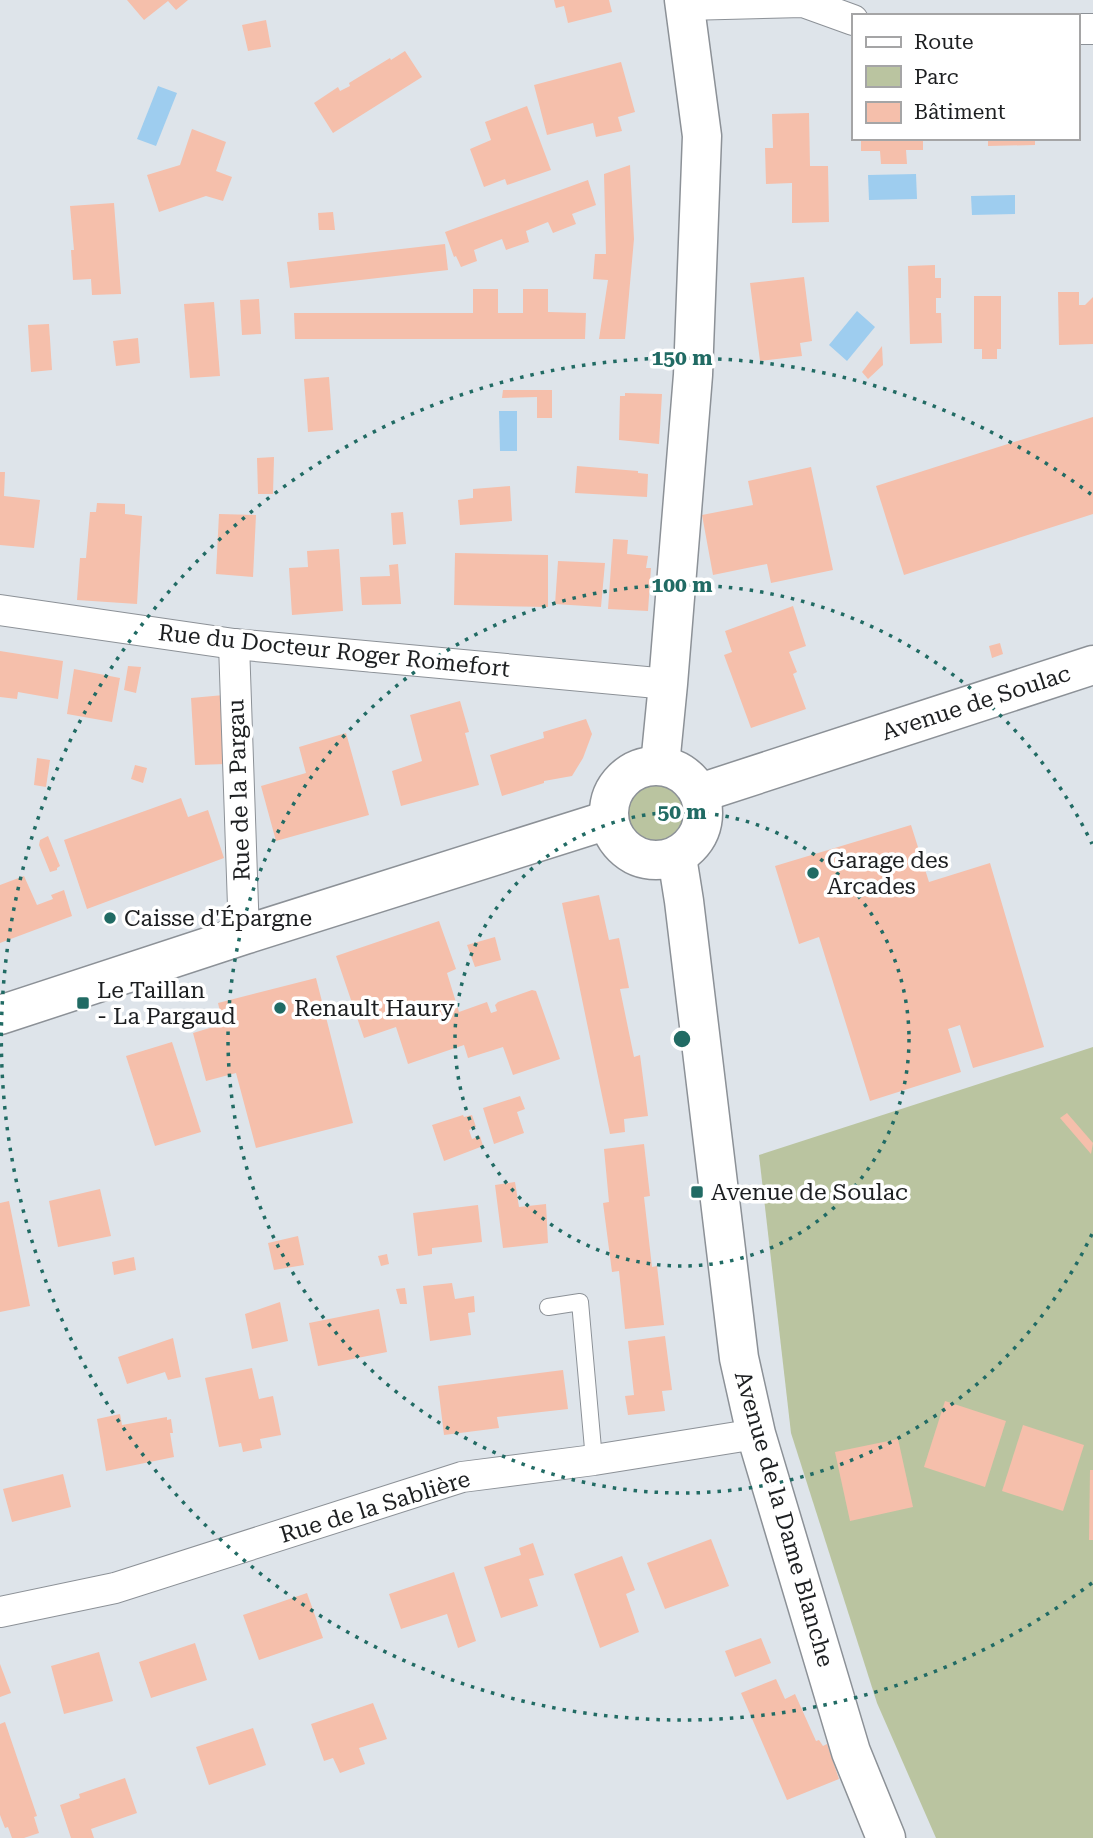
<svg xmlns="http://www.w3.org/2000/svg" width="1093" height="1838" font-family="'Roboto Serif',serif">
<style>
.green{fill:#bac4a0}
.water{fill:#9ecdef}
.building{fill:#f5bfab}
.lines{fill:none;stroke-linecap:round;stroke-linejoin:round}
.lane-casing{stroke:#8c9197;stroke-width:18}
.street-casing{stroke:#8c9197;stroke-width:32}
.secondary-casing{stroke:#8c9197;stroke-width:41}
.lane{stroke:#fff;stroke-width:16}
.street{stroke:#fff;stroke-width:30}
.secondary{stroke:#fff;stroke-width:38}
.ring{fill:none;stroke:#216b64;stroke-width:3.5;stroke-dasharray:3.5 7}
.poi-dot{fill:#216b64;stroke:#fff;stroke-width:2.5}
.labels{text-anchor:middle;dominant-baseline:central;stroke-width:7;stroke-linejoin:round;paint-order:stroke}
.street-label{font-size:23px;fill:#1d1f21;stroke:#fff}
.poi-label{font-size:23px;fill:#1d1f21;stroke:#fff;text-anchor:start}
.centre{fill:#216b64;stroke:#fff;stroke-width:3.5}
.ring-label{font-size:21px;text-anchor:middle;font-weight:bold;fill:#216b64;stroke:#fff;stroke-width:7;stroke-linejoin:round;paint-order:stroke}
</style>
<rect width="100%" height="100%" fill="#dee4ea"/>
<g class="green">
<circle cx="655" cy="812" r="35"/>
<path d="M1093,1047V1838H936L877,1703L791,1433L759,1155Z"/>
</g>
<g class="water">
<path d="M158,86L177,93L156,146L137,139Z"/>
<path d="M916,174L917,199L869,200L868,175Z"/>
<path d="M1015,195V214L972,215L971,196Z"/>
<path d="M857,311L875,327L847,361L829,345Z"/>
<path d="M499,411H517V451H500Z"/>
</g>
<g class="building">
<path d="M127,0H188L176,10L168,1L144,20Z"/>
<path d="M554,0H609L612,12L568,23L564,6L556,8Z"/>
<path d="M266,20L271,47L248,51L242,25Z"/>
<path d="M405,51L422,77L333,133L314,103L338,87L340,91L350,86L349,83L390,58L391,60Z"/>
<path d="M621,62L635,112L618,117L622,131L596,137L593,123L547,135L534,85Z"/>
<path d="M527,106L551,170L507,185L505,179L484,187L470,149L491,140L485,122Z"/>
<path d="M809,113L810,166H828L829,222L792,223V183L766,184L765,148H773L772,114Z"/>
<path d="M192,129L226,142L216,171L232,177L223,201L206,196L159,212L147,175L180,165Z"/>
<path d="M861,138H923V150H906L907,164H881L880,151H861Z"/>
<path d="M988,138H1035V145L988,146Z"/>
<path d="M630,165L634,239L625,339H599L608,280L593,279L595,254H606L604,174Z"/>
<path d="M588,180L596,205L572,214L576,224L553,233L548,222L526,231L529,242L506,250L502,239L474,250L477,261L461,267L456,256L454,257L445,232Z"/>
<path d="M114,203L121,294L92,295L91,279L73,280L71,250H74L70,206Z"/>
<path d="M333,212L335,230H319L318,213Z"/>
<path d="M445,244L448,270L290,288L287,262Z"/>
<path d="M935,265V278H941V298H936V313H941L942,343L910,344L908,266Z"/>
<path d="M804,277L812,341L800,343L802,356L760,361L750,283Z"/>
<path d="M473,289H498V313H523V289H548V312L586,313L585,339H295L294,313H473Z"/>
<path d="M1058,292H1079V305H1085L1093,297V344L1059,345Z"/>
<path d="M974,296H1001V349H997V359H982V349H974Z"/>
<path d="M259,299L261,334L242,335L240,300Z"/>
<path d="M214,302L220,376L190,378L184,304Z"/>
<path d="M49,324L52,370L31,372L28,325Z"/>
<path d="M138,338L140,363L116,366L113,341Z"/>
<path d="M882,346L883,365L868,379L862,372Z"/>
<path d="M329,377L333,430L308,432L304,379Z"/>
<path d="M503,390H552V418H537V397L502,398Z"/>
<path d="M625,393L662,394L659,444L619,440L620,396H625Z"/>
<path d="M1093,417V514L904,575L876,486Z"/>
<path d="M274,457L273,494H258L257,458Z"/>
<path d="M577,466L638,471V473L648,474L647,497L575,493Z"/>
<path d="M811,467L833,570L771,583L767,564L713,575L702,515L753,505L748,481Z"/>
<path d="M0,472H5L4,496L40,500L34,548L0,545Z"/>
<path d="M510,486L512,521L460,525L458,500L473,498V489Z"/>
<path d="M97,503L125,504V514L142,516L137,604L77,600L80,558H86L90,512H96Z"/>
<path d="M403,512L406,544L393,545L391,513Z"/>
<path d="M219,514L256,515L253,577L216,574Z"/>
<path d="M613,539L628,540L627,554L648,556L646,568H651L648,611L608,609Z"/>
<path d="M339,549L343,611L292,615L289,568L308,567L307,551Z"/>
<path d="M455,553L548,555V607L454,605Z"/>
<path d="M558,561L605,563L601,607L555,604Z"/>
<path d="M398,564L401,604L362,605L360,577L390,576L389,565Z"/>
<path d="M793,606L806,646L789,652L797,672L793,674L806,709L751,728L724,655L732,652L725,631Z"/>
<path d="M1000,643L1003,654L992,658L989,646Z"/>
<path d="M0,651L63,661L58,699L18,692L17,699L0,697Z"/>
<path d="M128,666L141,667L136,693L124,690Z"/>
<path d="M74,669L120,678L112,722L67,714Z"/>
<path d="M224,695L226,764L195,765L191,698Z"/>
<path d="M460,701L469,732L465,733L479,785L401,806L392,771L422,761L410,715Z"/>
<path d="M586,719L592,734L583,758L572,776L544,781V783L502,796L490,755L544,738L543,732Z"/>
<path d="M346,733L369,815L276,841L261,786L306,773L299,747Z"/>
<path d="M37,758L50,760L46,787L34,785Z"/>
<path d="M135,765L147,768L143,783L131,779Z"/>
<path d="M181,798L188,817L208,810L224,858L87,909L64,840Z"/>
<path d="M911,825L929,882L990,863L1044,1047L973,1068L960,1025L948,1029L961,1072L870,1101L819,937L799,944L775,866Z"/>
<path d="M48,836L60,866L57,868V870L50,872L39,845L40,840Z"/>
<path d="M24,876L37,905L53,899L51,895L64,890L72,916L0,943V885Z"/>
<path d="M599,895L609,940L619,938L629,988L620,989L634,1057L640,1055L648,1116L624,1119L625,1132L610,1134L562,903Z"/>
<path d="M439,921L456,969L447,973L459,1012L487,1002L491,1013L497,1011L495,1005L498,1002L532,990L536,991L560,1059L513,1075L503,1047L468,1058L464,1045L408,1064L396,1027L364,1038L336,956Z"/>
<path d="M495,937L501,960L475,967L467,945Z"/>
<path d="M316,978L353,1123L256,1148L236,1073L206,1081L193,1033L223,1024L218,1003Z"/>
<path d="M172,1042L201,1132L155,1146L126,1056Z"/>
<path d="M520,1096L525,1109L517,1112L524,1133L494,1144L483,1108Z"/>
<path d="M1067,1113L1093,1143L1091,1154L1060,1118Z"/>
<path d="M463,1115L464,1117L472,1115L476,1127L469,1130L472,1139L480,1136L483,1146L444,1161L432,1125Z"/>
<path d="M644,1144L650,1196L644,1197L652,1267L657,1266L664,1325L625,1329L619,1271L612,1272L603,1203L609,1202L604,1149Z"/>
<path d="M515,1182L519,1207L546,1204L548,1243L503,1248L495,1185Z"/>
<path d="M100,1189L111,1236L58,1247L49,1201Z"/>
<path d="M9,1201L30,1306L0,1312V1203Z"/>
<path d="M478,1205L482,1242L432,1248V1254L418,1256L413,1213Z"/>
<path d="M298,1236L304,1265L274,1270L268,1243Z"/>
<path d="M387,1254L389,1264L381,1266L378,1256Z"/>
<path d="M134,1257L136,1270L114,1275L112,1262Z"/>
<path d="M452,1283L455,1299L474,1296L475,1312L468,1313L471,1335L430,1341L423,1286Z"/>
<path d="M405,1288L407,1304H400L396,1289Z"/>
<path d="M280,1302L288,1341L252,1349L245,1314Z"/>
<path d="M379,1309L387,1352L318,1366L309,1323Z"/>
<path d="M665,1336L672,1390L662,1391L665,1411L628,1415L625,1396L634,1395L628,1341Z"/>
<path d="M173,1338L181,1377L168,1380L165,1372L127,1384L118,1357Z"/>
<path d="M252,1368L259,1399L273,1396L281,1435L260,1439L262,1448L243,1452L241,1443L219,1447L205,1378Z"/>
<path d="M563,1370L568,1409L497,1417L499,1428L444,1435L438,1386Z"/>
<path d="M945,1401L1006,1421L985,1487L924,1467Z"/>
<path d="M120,1414L122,1425L167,1417V1420L171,1419L173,1433H170L174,1457L106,1471L97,1419Z"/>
<path d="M1023,1425L1084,1445L1063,1511L1002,1491Z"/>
<path d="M898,1439L913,1507L850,1521L835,1452Z"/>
<path d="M1090,1470H1093V1540H1089Z"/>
<path d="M63,1474L71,1507L12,1522L3,1489Z"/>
<path d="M711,1539L729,1586L665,1609L647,1563Z"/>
<path d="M533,1543L544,1575L529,1579L538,1606L501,1618L484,1567L521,1555L519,1548Z"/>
<path d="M622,1556L635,1590L626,1594L639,1632L600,1648L574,1574Z"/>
<path d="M454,1572L476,1641L458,1648L447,1614L401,1629L389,1594Z"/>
<path d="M307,1593L323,1638L259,1660L243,1615Z"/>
<path d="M761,1638L771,1663L735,1677L725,1651Z"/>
<path d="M195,1643L207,1680L151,1698L139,1662Z"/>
<path d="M99,1652L113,1701L64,1714L51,1666Z"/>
<path d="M0,1664L11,1693L0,1697Z"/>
<path d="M776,1679L785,1699L795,1694L816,1741L819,1740L823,1746L827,1744L839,1779L787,1800L741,1693Z"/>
<path d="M373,1703L387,1739L359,1748L365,1764L340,1773L333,1758L324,1761L311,1724Z"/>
<path d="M5,1722L37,1816L34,1817L39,1833L24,1838H12L8,1827L5,1828L0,1815V1724Z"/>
<path d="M253,1728L266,1765L209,1785L196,1747Z"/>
<path d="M125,1778L137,1813L91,1829L94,1838H71L60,1805L80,1798L79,1794Z"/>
</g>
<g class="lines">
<defs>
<path id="lane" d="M548,1307L580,1302L594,1460"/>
<g id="street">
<path d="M685,5L803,2L853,20"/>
<path d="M1077,29H1093"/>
<path d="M0,610L234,644L668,684"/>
<path d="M234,644L244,935"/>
<path d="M0,1612L115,1588L462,1477L594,1460L756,1434"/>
</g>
<g id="secondary">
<path d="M660,765L668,684L693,375L702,136L684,0"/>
<circle cx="656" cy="813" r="47"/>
<path d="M700,793L1093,665"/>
<path d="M677,857L684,901L739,1358L756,1434L851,1752L886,1838"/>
<path d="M0,1015L244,935L608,820"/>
</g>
</defs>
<use href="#lane" class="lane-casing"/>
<use href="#street" class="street-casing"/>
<use href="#secondary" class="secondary-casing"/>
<use href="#lane" class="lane"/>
<use href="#street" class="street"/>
<use href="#secondary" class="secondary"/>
</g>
<g class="ring">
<circle cx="682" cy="1039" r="227"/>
<path d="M1092 1234A454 454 0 1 1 1092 844"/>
<path d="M1092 1583A681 681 0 1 1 1092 495"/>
</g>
<g class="poi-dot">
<circle cx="813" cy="873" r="7"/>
<circle cx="110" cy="918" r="7"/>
<rect x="76" y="996" width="14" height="14" rx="3.5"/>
<circle cx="280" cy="1008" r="7"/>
<rect x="690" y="1185" width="14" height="14" rx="3.5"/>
</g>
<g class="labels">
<g class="street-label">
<text transform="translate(334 651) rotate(6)">Rue du Docteur Roger Romefort</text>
<text transform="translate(976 703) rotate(-18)">Avenue de Soulac</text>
<text transform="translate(239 790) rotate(-92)">Rue de la Pargau</text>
<text transform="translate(375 1507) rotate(-17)">Rue de la Sablière</text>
<text transform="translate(784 1519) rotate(74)">Avenue de la Dame Blanche</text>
</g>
<g class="poi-label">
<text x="827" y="860">Garage des<tspan x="827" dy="26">Arcades</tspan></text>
<text x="124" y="918">Caisse d'Épargne</text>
<text x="97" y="990">Le Taillan<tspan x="97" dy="26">- La Pargaud</tspan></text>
<text x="294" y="1008">Renault Haury</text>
<text x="711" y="1192">Avenue de Soulac</text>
</g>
</g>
<circle cx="682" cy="1039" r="10" class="centre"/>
<g class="ring-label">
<text x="682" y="365">150 m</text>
<text x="682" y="592">100 m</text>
<text x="682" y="819">50 m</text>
</g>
<rect x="852" y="14" width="228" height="126" fill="#ffffff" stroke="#a5a5a6" stroke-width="2"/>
<rect x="866" y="37" width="35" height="10" fill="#ffffff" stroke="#a5a5a6" stroke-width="2"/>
<text x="914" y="49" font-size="21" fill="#1d1f21">Route</text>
<rect x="866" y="66" width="35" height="21" fill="#bac4a0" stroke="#a5a5a6" stroke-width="2"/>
<text x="914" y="84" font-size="21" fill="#1d1f21">Parc</text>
<rect x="866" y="102" width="35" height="21" fill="#f5bfab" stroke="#a5a5a6" stroke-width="2"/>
<text x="914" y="119" font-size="21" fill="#1d1f21">Bâtiment</text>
</svg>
